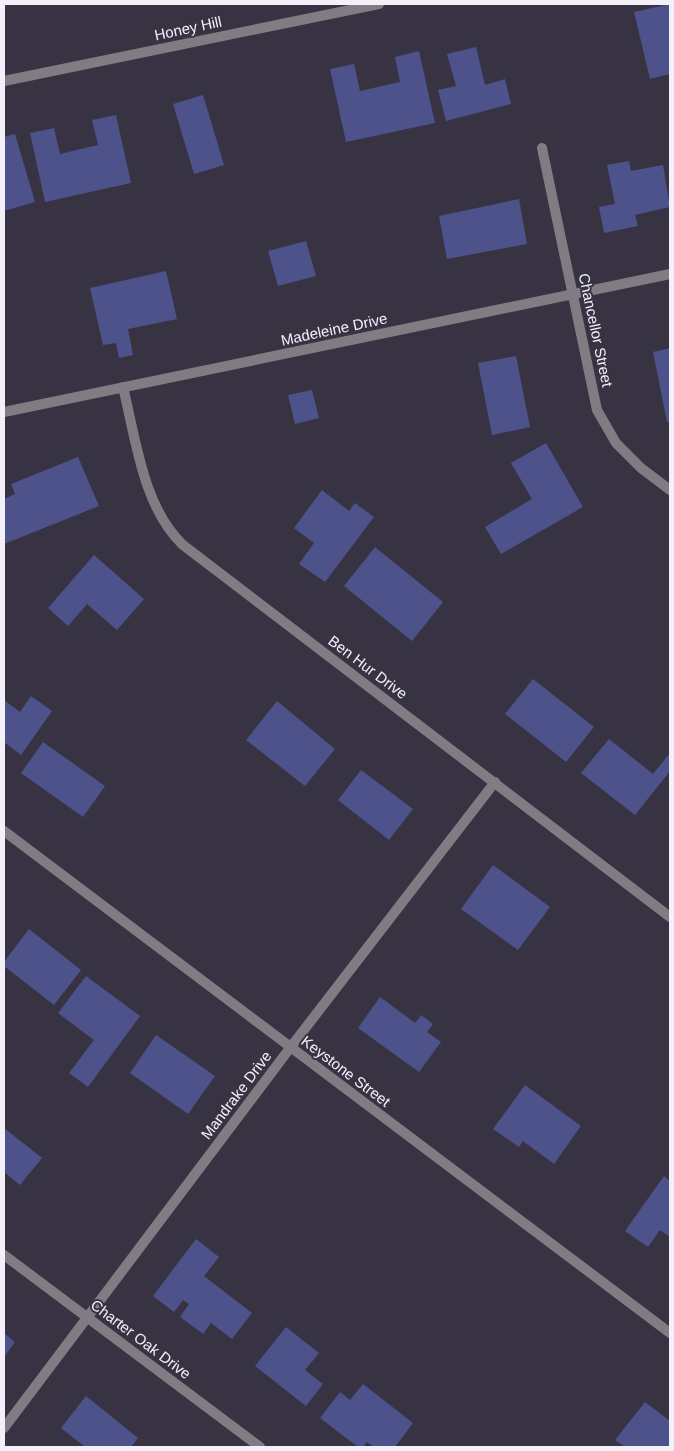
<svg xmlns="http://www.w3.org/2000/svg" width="674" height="1451" font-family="Helvetica,sans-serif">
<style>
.building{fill:#4d528a}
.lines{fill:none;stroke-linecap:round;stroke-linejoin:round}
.minor{stroke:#817c83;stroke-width:10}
.labels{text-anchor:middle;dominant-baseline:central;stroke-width:4;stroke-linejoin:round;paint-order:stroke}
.street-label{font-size:15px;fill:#f3f0fa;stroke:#383343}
</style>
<rect width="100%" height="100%" fill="#383343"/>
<g class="building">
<path d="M670,4V74L650,79L634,12Z"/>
<path d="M476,47L485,85L505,79L511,104L446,121L438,90L456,86L447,54Z"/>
<path d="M419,51L435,123L346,142L330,69L354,64L360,91L400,82L395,57Z"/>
<path d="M203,95L224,165L194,174L173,104Z"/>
<path d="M116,115L131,183L45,202L30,133L54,128L60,154L98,145L92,120Z"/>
<path d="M15,134L35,202L4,211V137Z"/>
<path d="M629,161L631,171L663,165L670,207L635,215L638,226L604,233L599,207L615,204L607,165Z"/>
<path d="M519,199L527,244L447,259L439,216Z"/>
<path d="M306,241L316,276L278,286L268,251Z"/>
<path d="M166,271L177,319L128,329L133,355L119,358L116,343L103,345L90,288Z"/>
<path d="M670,348V422H667L653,352Z"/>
<path d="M516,356L530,427L492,435L478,363Z"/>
<path d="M312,390L319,418L295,424L288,395Z"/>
<path d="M546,443L583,507L501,554L485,527L532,499L511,463Z"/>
<path d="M78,457L99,506L4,544V499L15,494L11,484Z"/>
<path d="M322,490L349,511L355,503L374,517L325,582L299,564L314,543L294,528Z"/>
<path d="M375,547L443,602L412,641L344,586Z"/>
<path d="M94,555L144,599L117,630L87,604L68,626L48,608Z"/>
<path d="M533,679L594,727L566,762L505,714Z"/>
<path d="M31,696L52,711L21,755L4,742V700L20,712Z"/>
<path d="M277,701L335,749L305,786L246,740Z"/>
<path d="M609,739L653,774L670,753V771L635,815L581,773Z"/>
<path d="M43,742L105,786L83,817L21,773Z"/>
<path d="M361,770L413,809L389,840L338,800Z"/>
<path d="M493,865L550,907L518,950L461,909Z"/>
<path d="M29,929L81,970L54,1005L4,966V962Z"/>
<path d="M86,976L140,1016L88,1087L69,1073L94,1040L58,1013Z"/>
<path d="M380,997L415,1023L421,1015L433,1024L427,1032L441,1042L419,1072L358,1028Z"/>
<path d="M156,1035L215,1076L188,1114L130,1073Z"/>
<path d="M525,1085L581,1126L554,1164L523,1141L519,1147L493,1129Z"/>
<path d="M4,1128L42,1158L20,1185L4,1172Z"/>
<path d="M664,1176L670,1181V1237L660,1230L648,1247L625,1231Z"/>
<path d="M196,1239L219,1257L204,1276L252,1313L232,1339L211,1323L203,1334L180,1317L189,1304L183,1300L174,1312L153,1296Z"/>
<path d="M286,1327L319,1353L305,1370L323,1384L306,1406L255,1366Z"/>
<path d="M4,1333L15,1342L4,1357Z"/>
<path d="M363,1384L413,1423L395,1447H374L367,1442L363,1447H358L320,1418L340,1392L350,1400Z"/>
<path d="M86,1396L138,1438L131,1447H85L61,1428Z"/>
<path d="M645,1402L670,1421V1447H625L615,1440Z"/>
</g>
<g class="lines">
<g class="minor">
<path d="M4,81L379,4"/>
<path d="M542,148L597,410L616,443L641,468L670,490"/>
<path d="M123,387C136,440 143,507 183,545L670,917"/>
<path d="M4,412L670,274"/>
<path d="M4,831L670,1333"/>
<path d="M4,1255L260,1447"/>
<path d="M4,1428L290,1048L495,782"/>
</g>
</g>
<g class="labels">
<g class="street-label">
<text transform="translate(188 28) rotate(-12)">Honey Hill</text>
<text transform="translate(334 329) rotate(-12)">Madeleine Drive</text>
<text transform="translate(596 330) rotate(78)">Chancellor Street</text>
<text transform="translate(368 667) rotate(37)">Ben Hur Drive</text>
<text transform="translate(346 1071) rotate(37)">Keystone Street</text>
<text transform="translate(236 1095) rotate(-53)">Mandrake Drive</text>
<text transform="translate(141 1339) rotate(37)">Charter Oak Drive</text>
</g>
</g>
<rect width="674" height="1451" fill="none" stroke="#f3f0fa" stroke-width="10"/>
</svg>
